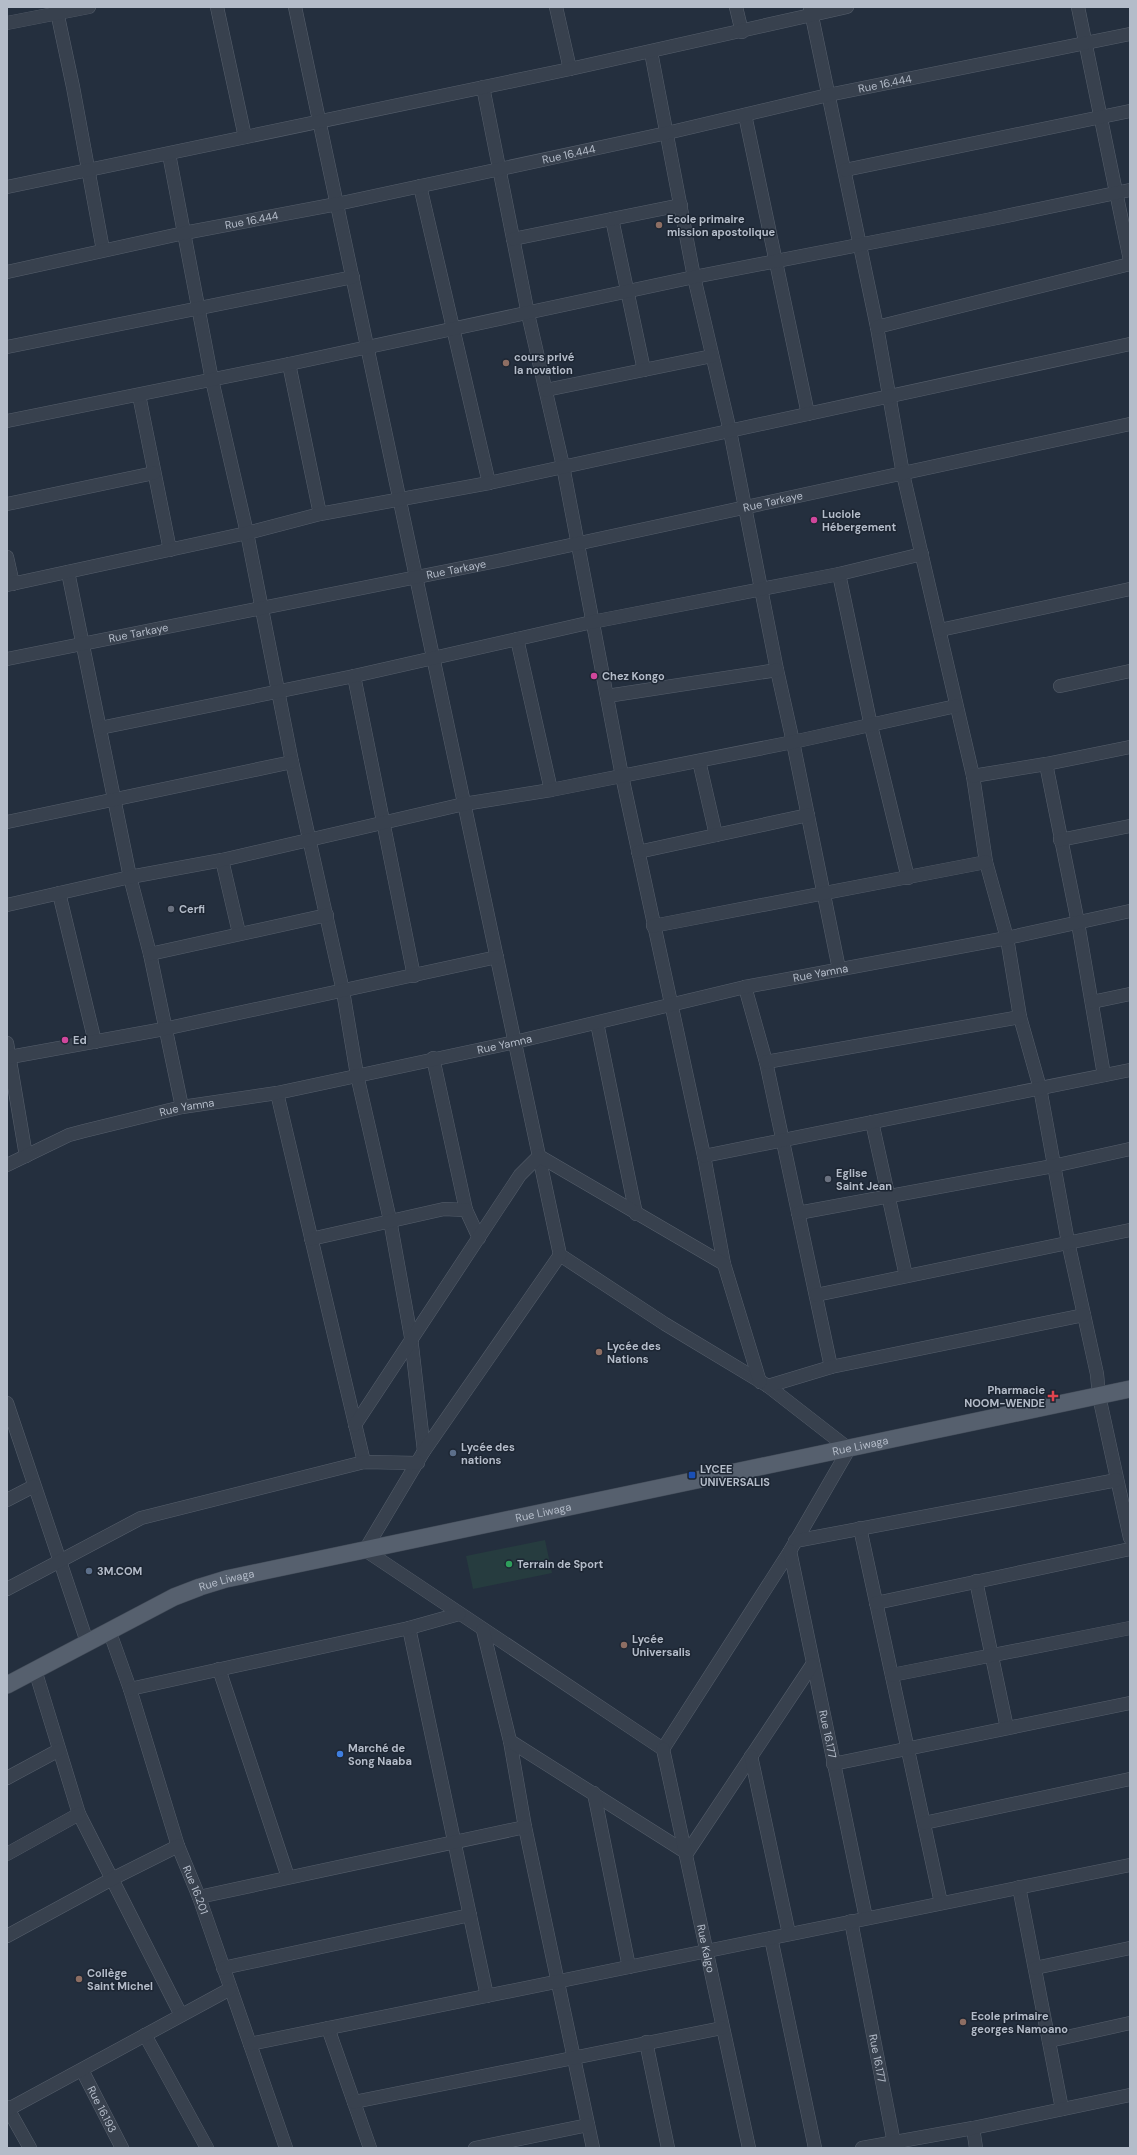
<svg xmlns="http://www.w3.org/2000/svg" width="1137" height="2155" font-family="'DM Sans',sans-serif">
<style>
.green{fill:#263c3f}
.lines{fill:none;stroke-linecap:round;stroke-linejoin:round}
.minor-casing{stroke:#565f6c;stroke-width:14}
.major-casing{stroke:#414a57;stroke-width:18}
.minor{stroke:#38414e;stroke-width:13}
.major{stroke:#56606e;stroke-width:17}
.education-dot{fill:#8d6e63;stroke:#1d2633;stroke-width:1.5}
.hotel-dot{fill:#d1479c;stroke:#1d2633;stroke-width:1.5}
.worship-dot{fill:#6b7280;stroke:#1d2633;stroke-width:1.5}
.health-dot{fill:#e0444e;stroke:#1d2633;stroke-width:1.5}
.service-dot{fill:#5c6f8a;stroke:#1d2633;stroke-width:1.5}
.transit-dot{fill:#1a4fb4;stroke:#1d2633;stroke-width:1.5}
.leisure-dot{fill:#2e9e5b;stroke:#1d2633;stroke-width:1.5}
.shop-dot{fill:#3f7fe0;stroke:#1d2633;stroke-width:1.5}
.labels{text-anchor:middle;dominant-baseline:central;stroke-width:3;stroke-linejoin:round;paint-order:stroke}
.street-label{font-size:11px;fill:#b4bcc9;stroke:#1d2633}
.poi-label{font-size:11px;font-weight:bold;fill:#b4bcc9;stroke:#1d2633;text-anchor:start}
</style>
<rect width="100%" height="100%" fill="#242f3e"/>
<path class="green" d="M545,1540L552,1573L473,1589L466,1556Z"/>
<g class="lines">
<defs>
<g id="minor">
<path d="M56,7L73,87L103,250"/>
<path d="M217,7L245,137"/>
<path d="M295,7L560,1255L665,1324L768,1386L849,1449L790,1551L663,1749"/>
<path d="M556,7L570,69"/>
<path d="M736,7L742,32"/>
<path d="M810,7L877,327L903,474L973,776L986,862L1007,938L1020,1017L1040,1088L1068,1242L1097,1374L1099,1396L1130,1538"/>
<path d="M1078,7L1130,260"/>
<path d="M7,23L89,7"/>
<path d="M651,52L694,277L730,431L777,670L793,742L839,969"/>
<path d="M483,87L528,314L563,466L622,776L704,1156L724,1264"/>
<path d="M745,115L808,414"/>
<path d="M169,154L212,380L247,533L292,762L343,991L357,1075L390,1220L411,1337L424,1451"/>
<path d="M845,170L1130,111"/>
<path d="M420,186L489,483"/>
<path d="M7,187L570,69L847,7"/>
<path d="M612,219L644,370"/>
<path d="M513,239L681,205"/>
<path id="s1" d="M7,272L184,233L337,204L500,169L667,133L828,95L1130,34"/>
<path d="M877,327L1130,264"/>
<path d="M7,347L353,277"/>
<path d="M289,364L320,514"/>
<path d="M546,390L712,356"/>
<path d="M139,395L170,550"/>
<path d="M7,421L289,364L694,277L987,220L1130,190"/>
<path d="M7,504L154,473"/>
<path d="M7,557L13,584"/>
<path d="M68,572L130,877L150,954L182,1107"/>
<path d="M839,574L871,726L908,878"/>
<path d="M7,585L247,533L320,514L489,483L1130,344"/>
<path d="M940,630L1130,589"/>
<path d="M517,639L551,790"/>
<path id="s2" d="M7,659L502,560L1130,424"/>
<path d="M354,676L414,976"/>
<path d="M1060,686L1130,671"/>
<path d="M607,696L777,670"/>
<path d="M100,728L354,676L592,622L839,574L922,554"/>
<path d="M699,761L716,835"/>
<path d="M1046,764L1078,923L1104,1075"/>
<path d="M973,776L1046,764L1130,747"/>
<path d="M7,822L292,762"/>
<path d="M1060,840L1130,826"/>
<path d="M638,852L808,815"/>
<path d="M222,860L239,933"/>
<path d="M59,893L95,1042"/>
<path d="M7,905L130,877L222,860L464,804L551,790L793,742L956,706"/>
<path d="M653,926L986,862"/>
<path d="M150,954L327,915"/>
<path d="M745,987L766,1062L831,1367"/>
<path d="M1092,1002L1130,994"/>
<path d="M597,1023L636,1214"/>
<path d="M7,1043L26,1156"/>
<path d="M10,1057L164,1029L497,957"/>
<path d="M433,1058L466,1210"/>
<path d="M766,1062L1020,1017"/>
<path d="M277,1093L364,1462"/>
<path d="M872,1122L906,1276"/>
<path d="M704,1156L1130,1070"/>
<path id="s3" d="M7,1165L69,1135L84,1131L182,1107L277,1093L515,1042L745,987L1007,938L1130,911"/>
<path d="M798,1213L1053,1166L1130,1149"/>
<path d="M311,1239L444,1209L466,1210L479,1238"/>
<path d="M560,1255L424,1451L365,1550L663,1749"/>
<path d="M816,1295L1130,1230"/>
<path d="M768,1386L831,1367L1084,1315"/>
<path d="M7,1403L87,1642"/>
<path d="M355,1425L520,1175L539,1156L724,1264L760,1382"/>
<path d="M7,1500L34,1486"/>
<path d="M860,1528L941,1903"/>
<path d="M795,1541L1117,1480"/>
<path id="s4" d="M790,1551L866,1918"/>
<path d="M976,1581L1007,1728"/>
<path d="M7,1589L141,1518L364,1462L418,1463"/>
<path d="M876,1603L1130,1549"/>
<path d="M409,1628L487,1996"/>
<path id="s5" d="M109,1630L130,1689L178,1846L199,1897L286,2148"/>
<path d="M483,1630L510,1741L525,1827L593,2148"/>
<path d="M219,1669L288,1877"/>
<path d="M35,1670L79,1814L181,2015"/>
<path d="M892,1675L1130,1628"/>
<path d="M130,1689L409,1628L459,1614"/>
<path d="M510,1741L687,1853L812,1665"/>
<path id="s6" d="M663,1749L749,2148"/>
<path d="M751,1756L789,1934"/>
<path d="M833,1764L1130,1703"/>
<path d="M7,1778L59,1750"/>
<path d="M594,1793L629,1967"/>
<path d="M924,1823L1130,1779"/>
<path d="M7,1854L79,1814"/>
<path d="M1019,1887L1062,2109"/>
<path d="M199,1897L525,1827"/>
<path id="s7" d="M851,1921L895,2148"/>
<path d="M7,1936L110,1880L178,1846"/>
<path d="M771,1938L815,2148"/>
<path d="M223,1968L470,1915"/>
<path d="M1035,1968L1130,1948"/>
<path d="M328,2028L370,2148"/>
<path d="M145,2035L207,2148"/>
<path d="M1049,2041L1130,2023"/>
<path d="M646,2042L668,2148"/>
<path d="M250,2044L1130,1865"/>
<path id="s8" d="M82,2070L122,2148"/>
<path d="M354,2102L722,2028"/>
<path d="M7,2107L30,2148"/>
<path d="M7,2110L230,1989"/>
<path d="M973,2128L976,2148"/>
<path d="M475,2148L588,2125"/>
<path d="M862,2148L973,2128L1130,2095"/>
</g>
<g id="major">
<path id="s9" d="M7,1685L174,1597L200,1587L226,1579L1130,1389"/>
</g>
</defs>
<use href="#minor" class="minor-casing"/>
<use href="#major" class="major-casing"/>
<use href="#minor" class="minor"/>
<use href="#major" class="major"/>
</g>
<g class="education-dot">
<circle cx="659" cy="225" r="4"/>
<circle cx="506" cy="363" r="4"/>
<circle cx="599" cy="1352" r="4"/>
<circle cx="624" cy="1645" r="4"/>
<circle cx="79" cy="1979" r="4"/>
<circle cx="963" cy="2022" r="4"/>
</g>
<g class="hotel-dot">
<circle cx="814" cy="520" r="4"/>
<circle cx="594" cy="676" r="4"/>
<circle cx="65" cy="1040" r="4"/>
</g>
<g class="worship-dot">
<circle cx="171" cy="909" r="4"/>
<circle cx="828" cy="1179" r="4"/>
</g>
<path class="health-dot" d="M1051 1390h4v4h4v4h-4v4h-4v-4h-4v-4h4z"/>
<g class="service-dot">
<circle cx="453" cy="1453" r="4"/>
<circle cx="89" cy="1571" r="4"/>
</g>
<rect class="transit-dot" x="688" y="1471" width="8" height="8" rx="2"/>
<circle class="leisure-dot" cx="509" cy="1564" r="4"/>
<circle class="shop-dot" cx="340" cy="1754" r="4"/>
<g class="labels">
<g class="street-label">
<text stroke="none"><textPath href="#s1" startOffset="898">Rue 16.444</textPath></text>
<text stroke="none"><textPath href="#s1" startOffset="574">Rue 16.444</textPath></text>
<text stroke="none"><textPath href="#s1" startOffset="250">Rue 16.444</textPath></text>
<text stroke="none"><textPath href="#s2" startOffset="782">Rue Tarkaye</textPath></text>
<text stroke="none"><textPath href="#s2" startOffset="458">Rue Tarkaye</textPath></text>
<text stroke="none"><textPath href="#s2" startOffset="134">Rue Tarkaye</textPath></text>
<text stroke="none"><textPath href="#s3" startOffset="838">Rue Yamna</textPath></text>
<text stroke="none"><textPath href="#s3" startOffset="514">Rue Yamna</textPath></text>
<text stroke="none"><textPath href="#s3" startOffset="190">Rue Yamna</textPath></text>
<text stroke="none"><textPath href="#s9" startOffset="892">Rue Liwaga</textPath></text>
<text stroke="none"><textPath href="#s9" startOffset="568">Rue Liwaga</textPath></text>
<text stroke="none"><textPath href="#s9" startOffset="244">Rue Liwaga</textPath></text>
<text stroke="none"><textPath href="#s4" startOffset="187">Rue 16.177</textPath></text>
<text stroke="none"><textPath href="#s5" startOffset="274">Rue 16.201</textPath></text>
<text stroke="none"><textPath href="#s6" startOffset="204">Rue Kalgo</textPath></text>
<text stroke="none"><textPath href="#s7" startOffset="140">Rue 16.177</textPath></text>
<text stroke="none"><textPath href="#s8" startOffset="44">Rue 16.193</textPath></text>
</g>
<g class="poi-label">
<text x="667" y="219">Ecole primaire<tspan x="667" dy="13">mission apostolique</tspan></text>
<text x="514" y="357">cours privé<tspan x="514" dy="13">la novation</tspan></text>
<text x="822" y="514">Luciole<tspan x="822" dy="13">Hébergement</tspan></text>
<text x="602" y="676">Chez Kongo</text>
<text x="179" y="909">Cerfi</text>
<text x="73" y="1040">Ed</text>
<text x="836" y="1173">Eglise<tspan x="836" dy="13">Saint Jean</tspan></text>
<text x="607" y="1346">Lycée des<tspan x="607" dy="13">Nations</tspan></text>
<text x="1045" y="1390" text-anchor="end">Pharmacie<tspan x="1045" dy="13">NOOM-WENDE</tspan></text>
<text x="461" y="1447">Lycée des<tspan x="461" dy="13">nations</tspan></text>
<text x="700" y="1469">LYCEE<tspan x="700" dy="13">UNIVERSALIS</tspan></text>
<text x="517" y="1564">Terrain de Sport</text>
<text x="97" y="1571">3M.COM</text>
<text x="632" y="1639">Lycée<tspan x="632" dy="13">Universalis</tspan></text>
<text x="348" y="1748">Marché de<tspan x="348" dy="13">Song Naaba</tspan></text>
<text x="87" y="1973">Collège<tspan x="87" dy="13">Saint Michel</tspan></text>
<text x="971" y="2016">Ecole primaire<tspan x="971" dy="13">georges Namoano</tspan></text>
</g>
</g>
<rect width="1137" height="2155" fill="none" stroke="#b4bcc9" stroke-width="16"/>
</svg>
